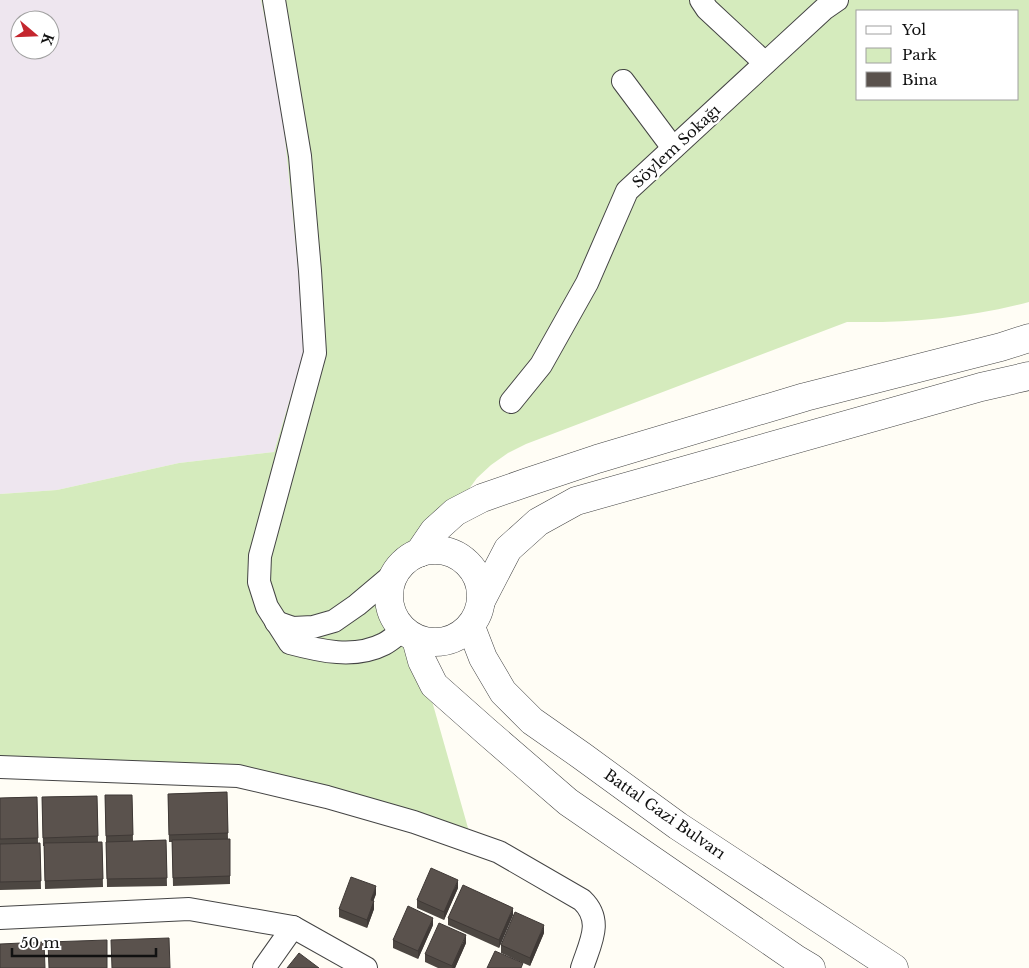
<svg xmlns="http://www.w3.org/2000/svg" width="1029" height="968" font-family="'Libre Baskerville',serif">
<style>
.industrial{fill:#eee6ef;fill-rule:evenodd}
.green{fill:#d5ebbd;fill-rule:evenodd}
.lines{fill:none;stroke-linecap:round;stroke-linejoin:round}
.minor-casing{stroke:#444;stroke-width:24}
.tertiary-casing{stroke:#444;stroke-width:29}
.minor{stroke:#fff;stroke-width:22}
.tertiary{stroke:#fff;stroke-width:28}
.wall{fill:#4d4742}
.shaded-wall{fill:#3f3936}
.building{fill:#5a524d;stroke:#3f3936}
.labels{text-anchor:middle;dominant-baseline:central;stroke-width:5;stroke-linejoin:round;paint-order:stroke}
.street-label{font-size:15px;fill:#111;stroke:#fff}
</style>
<rect width="100%" height="100%" fill="#fffdf5"/>
<path class="industrial" d="M0,0H261L281,98L306,346L274,452L179,463L57,490L0,494ZM20,20H50V50H20Z"/>
<path class="green" d="M261,0H1029V302C967,318 911,323 847,322L526,444L508,453L491,465L477,478L466,493L456,509L394,567L470,835L315,783L207,764L152,765L0,760V494L57,490L179,463L274,452L306,346L281,98ZM858,11H1018V99H858Z"/>
<g class="lines">
<defs>
<g id="minor">
<path d="M274,0L300,156L310,271L315,353L260,556L259,582L267,607L290,643C320,651 355,659 384,644C390,641 397,635 403,630"/>
<path d="M701,0L707,9L765,63"/>
<path d="M623,81L673,148"/>
<path d="M511,402L541,365L587,283L627,191L824,9L837,0"/>
<path d="M276,622L293,628L313,627L334,621L357,605L395,573"/>
<path d="M0,767L238,776L327,797L414,822L499,852L582,900C604,921 590,943 582,968"/>
<path d="M0,918L189,909L293,927L366,968"/>
<path d="M264,968L293,927"/>
</g>
<g id="tertiary">
<circle cx="435" cy="596" r="46"/>
<path d="M419,553L434,531L455,512L482,498L528,482L597,459L805,397L1001,347L1029,338"/>
<path d="M482,599L508,549L538,522L576,501L981,387L1029,376"/>
<path d="M471,627L483,658L503,692L532,721L582,756L678,826L894,968"/>
<path d="M416,639L422,661L434,685L487,732L568,802L796,959L811,968"/>
</g>
</defs>
<use href="#minor" class="minor-casing"/>
<use href="#tertiary" class="tertiary-casing"/>
<use href="#minor" class="minor"/>
<use href="#tertiary" class="tertiary"/>
</g>
<g class="wall">
<path d="M227,792L228,839H230V884L173,886L172,842H169L168,794Z"/>
<path d="M105,795H132L133,841L166,840L167,886L107,887Z"/>
<path d="M97,796L98,842H102L103,887L45,889L44,846H43L42,797Z"/>
<path d="M37,797L38,843H40L41,889L0,890V798Z"/>
<path d="M458,888L444,920L417,908V900Z"/>
<path d="M376,894L373,901L374,909L367,928L339,917V909Z"/>
<path d="M513,915L499,948L448,925V918Z"/>
<path d="M433,925L418,959L393,948V940Z"/>
<path d="M544,933L530,966L501,953V945Z"/>
<path d="M466,943L455,968H438L425,962V954Z"/>
</g>
<g class="shaded-wall">
<path d="M458,880V888L444,920V912Z"/>
<path d="M376,886V894L371,908V900Z"/>
<path d="M374,901V909L367,928V920Z"/>
<path d="M513,908V915L499,948V940Z"/>
<path d="M433,918V925L418,959V951Z"/>
<path d="M544,925V933L530,966V958Z"/>
<path d="M466,935V943L455,968H452Z"/>
</g>
<g class="building">
<path d="M227,792L228,833L169,835L168,794Z"/>
<path d="M105,795H132L133,835L106,836Z"/>
<path d="M97,796L98,836L43,838L42,797Z"/>
<path d="M37,797L38,838L0,839V798Z"/>
<path d="M230,839V876L173,878L172,840Z"/>
<path d="M166,840L167,878L107,879L106,842Z"/>
<path d="M102,842L103,879L45,881L44,843Z"/>
<path d="M40,843L41,881L0,882V844Z"/>
<path d="M431,868L458,880L444,912L417,900Z"/>
<path d="M351,877L376,886L371,900L374,901L367,920L339,909Z"/>
<path d="M463,885L513,908L499,940L448,918Z"/>
<path d="M408,906L433,918L418,951L393,940Z"/>
<path d="M515,912L544,925L530,958L501,945Z"/>
<path d="M439,923L466,935L452,966L425,954Z"/>
<path d="M169,938L170,968H112L111,940Z"/>
<path d="M107,940V968H49L48,942Z"/>
<path d="M44,942L45,968H0V944Z"/>
<path d="M495,951L523,963L521,968H487Z"/>
<path d="M299,953L319,968H287Z"/>
</g>
<g class="labels">
<g class="street-label">
<text transform="translate(676 146) rotate(-43)">Söylem Sokağı</text>
<text transform="translate(665 814) rotate(35)">Battal Gazi Bulvarı</text>
</g>
</g>
<rect x="856" y="10" width="162" height="90" fill="#ffffff" stroke="#a0a0a0"/>
<rect x="866" y="26" width="25" height="8" fill="#ffffff" stroke="#a0a0a0"/>
<text x="902" y="35" font-size="15" fill="#111111">Yol</text>
<rect x="866" y="48" width="25" height="15" fill="#d5ebbd" stroke="#a0a0a0"/>
<text x="902" y="60" font-size="15" fill="#111111">Park</text>
<rect x="866" y="72" width="25" height="15" fill="#5a524d" stroke="#a0a0a0"/>
<text x="902" y="85" font-size="15" fill="#111111">Bina</text>
<g transform="translate(35 35) rotate(109)"><circle r="24" fill="#ffffff" stroke="#a0a0a0"/>
<path d="M0-4L9 19L0 12L-9 19Z" fill="#c4262e"/>
<text y="-8" font-size="14" font-weight="bold" text-anchor="middle" fill="#111111">K</text>
</g>
<path d="M12 948v8h144v-8" fill="none" stroke="#111111" stroke-width="2.5"/>
<text x="20" y="948" font-size="15" fill="#111111" stroke="#ffffff" stroke-width="4" paint-order="stroke">50 m</text>
</svg>
